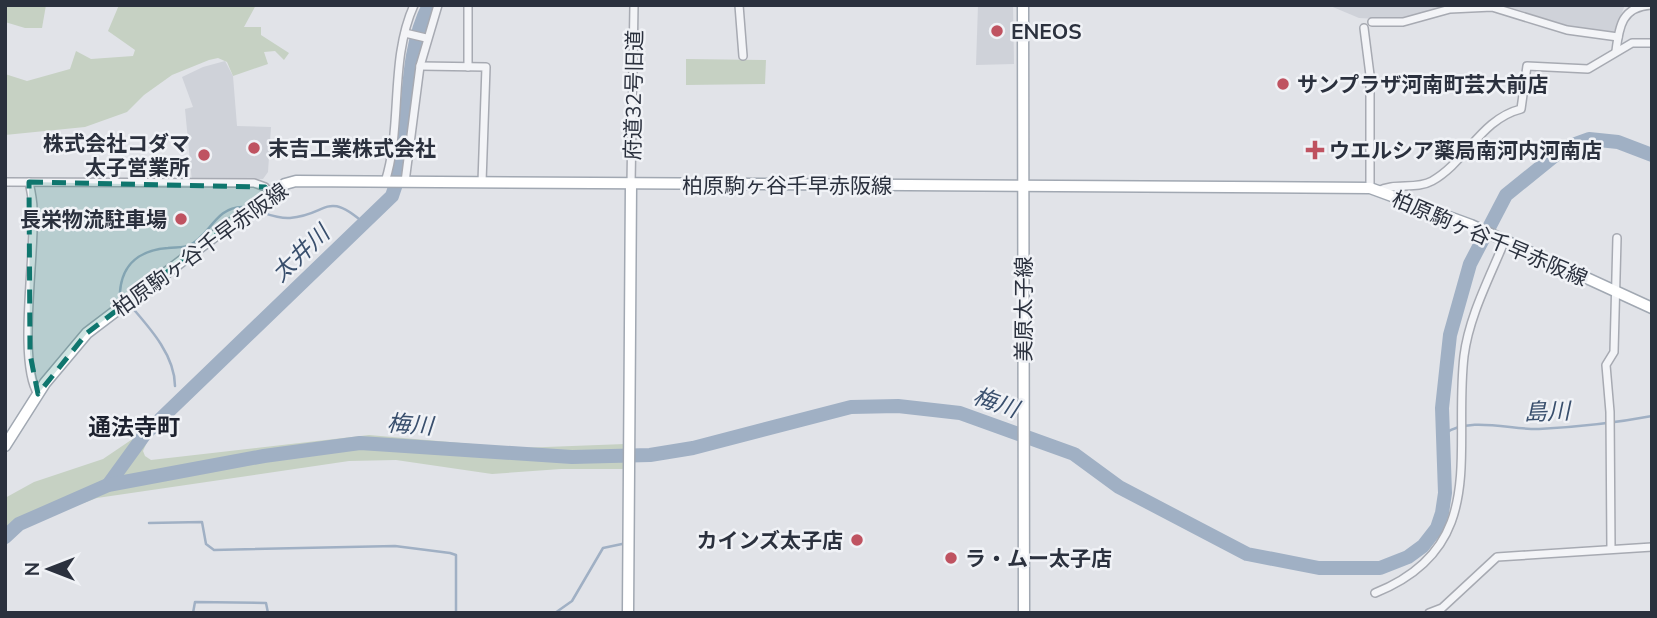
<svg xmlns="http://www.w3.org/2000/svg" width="1657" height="618" font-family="Mulish,'Noto Sans JP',sans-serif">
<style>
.built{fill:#cfd2d9}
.green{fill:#c6d1c3}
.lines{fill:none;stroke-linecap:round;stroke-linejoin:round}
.stream{stroke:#a0b0c4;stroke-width:2.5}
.river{stroke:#a0b0c4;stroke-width:14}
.minor-casing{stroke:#a7aab2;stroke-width:10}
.major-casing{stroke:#a1a8b2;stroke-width:13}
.minor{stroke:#f3f4f7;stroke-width:7}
.major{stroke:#fff;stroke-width:10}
.marked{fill:#0f766e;fill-opacity:0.2;stroke:#0f766e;stroke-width:5;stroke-dasharray:14 9;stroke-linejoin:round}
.poi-dot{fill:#bf5361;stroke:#f0f2f6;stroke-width:2.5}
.labels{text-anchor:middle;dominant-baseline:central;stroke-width:5;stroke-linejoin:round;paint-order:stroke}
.poi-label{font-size:21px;font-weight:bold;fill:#2b313e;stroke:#f0f2f6;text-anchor:start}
.street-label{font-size:21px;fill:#2b313e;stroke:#f0f2f6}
.water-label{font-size:23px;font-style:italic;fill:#394f6d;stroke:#f0f2f6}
.neighbourhood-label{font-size:23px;font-weight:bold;fill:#1d222f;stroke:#f0f2f6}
</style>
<rect width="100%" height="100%" fill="#e1e3e8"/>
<g class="built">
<path d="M978,5H1013L1014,64L976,65Z"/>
<path d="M1328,5H1449L1396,20L1359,18Z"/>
<path d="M1503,5H1625L1614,32L1591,33Z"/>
<path d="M225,61L233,76L237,126L271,127L268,172L263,179L192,182L185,109L193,107L182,77L203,67Z"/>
</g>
<g class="green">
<path d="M5,5H46L42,28H25L5,22Z"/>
<path d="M119,5H256L244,27H261V35L289,53L284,60L275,51L264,52L268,64L233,76L227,62L218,58L209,60L172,75L144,95L127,112L85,127L5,135V74L27,81L70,69L76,51L91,59L133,56L135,50L108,31Z"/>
<path d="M686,59L766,60L765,84L686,85Z"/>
<path d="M369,435L519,448L625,444V469H561L492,474L396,460L349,461L97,498L32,522L5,543V498L34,482L103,459L137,436L148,440L143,451L145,456L151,460Z"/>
</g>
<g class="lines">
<g class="stream">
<path d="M257,211C267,214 279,219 290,218C329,215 325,189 365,224"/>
<path d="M125,299L120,292C122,263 141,250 168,248C175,247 184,248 190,245C210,235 216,207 242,207"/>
<path d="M129,304C149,327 175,355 175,386"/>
<path d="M180,396L182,400"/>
<path d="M1444,434C1469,416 1511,430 1539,429C1577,427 1615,423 1652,416"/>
<path d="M149,523L202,522L206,544L214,550L395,546L450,553L456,555V613"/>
<path d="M193,613L195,602L266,603L268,613"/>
<path d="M555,613L572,601L603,548L622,544"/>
</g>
<g class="river">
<path d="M108,485L145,434L392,196C415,135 399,64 429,5"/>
<path d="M5,537L19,524L108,485L264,456L360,443L572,457L650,455L693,448L851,407L898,406L960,413L1074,454L1119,487L1247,554L1319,568H1380L1408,557L1423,546L1437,528L1442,513L1445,493L1442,408L1450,335L1470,264L1506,195L1564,148L1589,139L1618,142L1652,155"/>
</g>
<defs>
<g id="minor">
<path d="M739,5L743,56"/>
<path d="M1372,22H1403L1450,9L1492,7L1567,30L1618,37"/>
<path d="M1364,28L1370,75V188"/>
<path d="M405,33L426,38"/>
<path d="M1616,51C1619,26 1622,7 1651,5"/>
<path d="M420,66L486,67L482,182"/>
<path d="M468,67V5"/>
<path d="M5,182L254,183L265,187L270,194"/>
<path d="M29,182C31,191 33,200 33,209C36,252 17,361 38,394"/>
<path d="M385,182C403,126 389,60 414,5"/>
<path d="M405,182L420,66L438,5"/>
<path d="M631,184L634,5"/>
<path d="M1378,191C1394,182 1416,190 1432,181C1466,162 1481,119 1521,109L1527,66L1588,69L1632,43H1652"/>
<path d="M1611,549L1610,412L1606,365L1614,352L1617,238"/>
<path d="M1375,593C1490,547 1453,452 1464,356C1469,316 1490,277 1505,240"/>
<path d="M1429,613L1442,608L1497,557L1652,547"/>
</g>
<g id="major">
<path d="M1023,5L1024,613"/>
<path d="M5,446L45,383L87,333L270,194L285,184L296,181L1370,188L1471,225L1652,308"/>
<path d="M628,613L631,184"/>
</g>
</defs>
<use href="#minor" class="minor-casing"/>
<use href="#major" class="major-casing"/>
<use href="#minor" class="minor"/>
<use href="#major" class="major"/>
</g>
<path class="marked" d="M29,182L265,187L270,194L87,333L38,394L30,354Z"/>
<g class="poi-dot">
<circle cx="997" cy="31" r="7"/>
<circle cx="1283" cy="84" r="7"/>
<circle cx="254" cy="148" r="7"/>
<path d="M1311.5 139.5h7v7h7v7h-7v7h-7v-7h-7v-7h7z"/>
<circle cx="204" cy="155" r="7"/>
<circle cx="181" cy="219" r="7"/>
<circle cx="857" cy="540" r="7"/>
<circle cx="951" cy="558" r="7"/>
</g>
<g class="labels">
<g class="poi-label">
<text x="1011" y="31">ENEOS</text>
<text x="1297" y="84">サンプラザ河南町芸大前店</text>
<text x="190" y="143" text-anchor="end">株式会社コダマ<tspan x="190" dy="24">太子営業所</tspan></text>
<text x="268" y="148">末吉工業株式会社</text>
<text x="1329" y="150">ウエルシア薬局南河内河南店</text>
<text x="167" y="219" text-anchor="end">長栄物流駐車場</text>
<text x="843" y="540" text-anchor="end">カインズ太子店</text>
<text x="965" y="558">ラ・ムー太子店</text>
</g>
<g class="street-label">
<text transform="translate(633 95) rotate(-89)">府道32号旧道</text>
<text x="787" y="185">柏原駒ヶ谷千早赤阪線</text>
<text transform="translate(1490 238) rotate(23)">柏原駒ヶ谷千早赤阪線</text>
<text transform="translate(200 249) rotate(-36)">柏原駒ヶ谷千早赤阪線</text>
<text transform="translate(1023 309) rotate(-90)">美原太子線</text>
</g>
<g class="water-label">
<text transform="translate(300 253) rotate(-44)">太井川</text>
<text transform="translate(996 402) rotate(19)">梅川</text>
<text transform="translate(1547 411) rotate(-2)">島川</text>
<text transform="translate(410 424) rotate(4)">梅川</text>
</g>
<g class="neighbourhood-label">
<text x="134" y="426">通法寺町</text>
</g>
</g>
<rect width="1657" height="618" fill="none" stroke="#2b313e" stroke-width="14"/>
<g transform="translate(49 569) rotate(270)" stroke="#f0f2f6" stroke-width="5" paint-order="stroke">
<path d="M0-5L12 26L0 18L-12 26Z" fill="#2b313e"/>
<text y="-10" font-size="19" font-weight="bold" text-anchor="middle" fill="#2b313e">N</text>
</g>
</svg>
